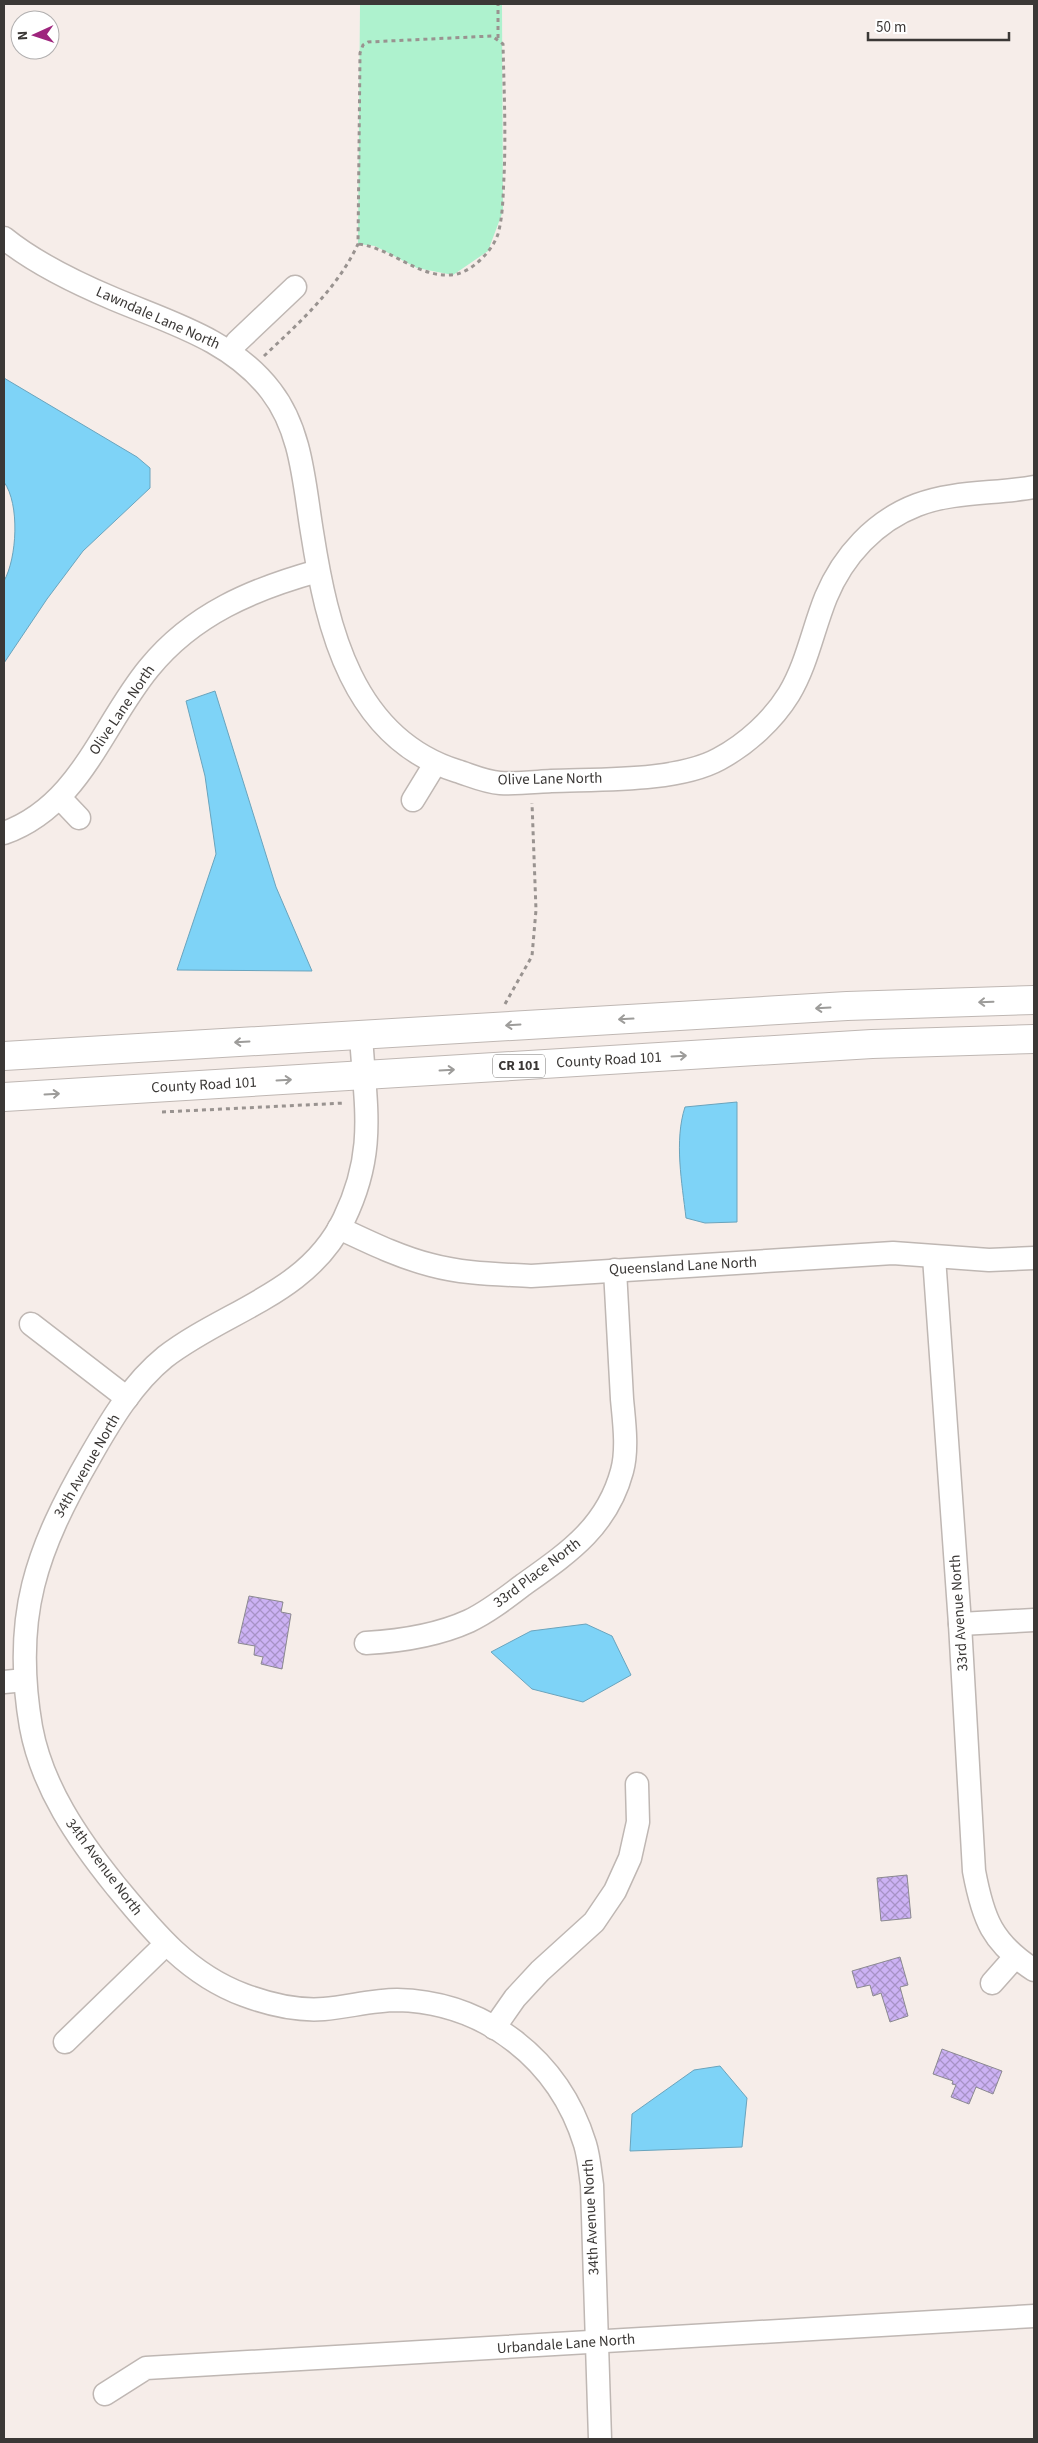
<svg xmlns="http://www.w3.org/2000/svg" width="1038" height="2443" font-family="'Source Sans 3',sans-serif">
<style>
.park{fill:#aef2ce}
.water{fill:#7ed3f7;stroke:#6aa4bd}
.building{fill:url(#building-cross-hatch);stroke:#8b8990}
.lines{fill:none;stroke-linecap:round;stroke-linejoin:round}
.minor-casing{stroke:#bfb7b3;stroke-width:25}
.major-casing{stroke:#bfb7b3;stroke-width:30}
.path{stroke:#999390;stroke-width:3;stroke-dasharray:4 4;stroke-linecap:butt}
.minor{stroke:#fff;stroke-width:22}
.major{stroke:#fff;stroke-width:28}
.oneway{stroke:#9d9c9a}
.labels{text-anchor:middle;dominant-baseline:central;stroke-width:4;stroke-linejoin:round;paint-order:stroke}
.shield{fill:#fff;stroke:#767472;stroke-width:1}
.shield-label{font-size:14px;font-weight:bold;fill:#3b3836}
.street-label{font-size:15px;fill:#3b3836;stroke:#fff}
</style>
<defs>
<pattern id="building-cross-hatch" width="8" height="8" patternUnits="userSpaceOnUse" patternTransform="scale(1.25)"><rect width="8" height="8" fill="#ccb2f4"/><path d="M0 0l8 8M0 8l8-8" fill="none" stroke="#a792c6"/></pattern>
</defs>
<rect width="100%" height="100%" fill="#f6ede9"/>
<path class="park" d="M360,4H502L503,211L488,251L453,275L417,268L375,246L358,244Z"/>
<g class="water">
<path d="M4,378L137,457L150,468V488L83,551L47,599L4,663V581C17,558 20,504 4,482Z"/>
<path d="M215,691L276,887L312,971L177,970L216,854L205,776L186,701Z"/>
<path d="M737,1102V1222L705,1223L686,1218C682,1183 674,1141 685,1107Z"/>
<path d="M586,1624L612,1636L631,1675L583,1702L532,1689L491,1652L531,1631Z"/>
<path d="M720,2066L747,2098L742,2147L630,2151L632,2114L694,2070Z"/>
</g>
<g class="building">
<path d="M249,1596L283,1602L281,1612L291,1614L282,1669L261,1664L263,1657L254,1655L255,1646L238,1643Z"/>
<path d="M907,1875L911,1918L881,1921L877,1878Z"/>
<path d="M900,1957L908,1985L900,1987L908,2016L890,2022L881,1993L873,1996L870,1985L857,1988L852,1971Z"/>
<path d="M942,2049L1002,2071L993,2094L976,2087L969,2104L951,2097L956,2085L952,2084L953,2081L933,2074Z"/>
</g>
<g class="lines">
<defs>
<g id="minor">
<path d="M4,238C36,264 76,283 114,299C171,323 232,340 271,391C302,431 304,484 312,532C327,628 352,738 457,771C470,775 485,782 500,783C517,784 534,782 551,781C599,779 677,782 719,759C747,744 773,720 789,694C807,664 813,629 826,597C843,556 875,521 917,505C953,491 996,494 1034,487"/>
<path d="M230,352L237,342L295,287"/>
<path d="M60,798L79,818"/>
<path d="M413,800L435,764"/>
<path d="M4,833C80,806 102,725 149,668C193,614 253,589 318,571"/>
<path d="M361,1035C365,1106 377,1151 344,1219C308,1294 226,1310 165,1357C133,1383 111,1420 91,1455C36,1550 12,1616 31,1727C42,1787 78,1839 115,1885C152,1930 187,1974 244,1995C268,2004 298,2011 324,2009C348,2007 373,2000 397,2000C486,2002 559,2060 585,2144C589,2157 590,2171 592,2185L600,2439"/>
<path d="M339,1228C369,1242 399,1257 431,1265C464,1274 498,1274 531,1276L893,1253L989,1260L1034,1258"/>
<path d="M934,1257L960,1624L974,1871C983,1919 992,1943 1034,1970"/>
<path d="M31,1324L127,1398"/>
<path d="M960,1624L1034,1620"/>
<path d="M366,1643C401,1641 436,1636 469,1621C488,1612 506,1598 523,1585C568,1553 607,1527 622,1471C628,1449 624,1421 622,1399C620,1356 617,1313 615,1270"/>
<path d="M4,1682L25,1680"/>
<path d="M992,1983L1015,1957"/>
<path d="M494,2028L515,1998L540,1971L594,1922L615,1891L630,1858L638,1822L637,1784"/>
<path d="M65,2042L166,1944"/>
<path d="M105,2394L146,2368L1034,2316"/>
</g>
<g id="major">
<path d="M4,1056L847,1006L1034,1000"/>
<path d="M4,1097L872,1044L1034,1039"/>
</g>
</defs>
<use href="#minor" class="minor-casing"/>
<use href="#major" class="major-casing"/>
<g class="path">
<path d="M498,38V4"/>
<path d="M264,356C300,322 337,289 358,244L360,53L363,45L368,42L492,36L503,44C504,88 506,133 504,177C503,196 503,216 498,234C492,252 470,274 451,275C416,277 392,248 358,244"/>
<path d="M505,1004L532,956L536,910L532,803"/>
<path d="M162,1112L345,1103"/>
</g>
<use href="#minor" class="minor"/>
<use href="#major" class="major"/>
</g>
<defs><path id="oneway-shaft" d="M-6 0H5M1.5-3L5.5 0L1.5 3" fill="none" stroke-width="1.6" stroke-linecap="round" stroke-linejoin="round" transform="scale(1.25)"/></defs>
<g class="oneway">
<use href="#oneway-shaft" transform="translate(986 1002) rotate(178)"/>
<use href="#oneway-shaft" transform="translate(823 1008) rotate(177)"/>
<use href="#oneway-shaft" transform="translate(626 1019) rotate(177)"/>
<use href="#oneway-shaft" transform="translate(513 1025) rotate(176)"/>
<use href="#oneway-shaft" transform="translate(242 1042) rotate(177)"/>
<use href="#oneway-shaft" transform="translate(679 1056) rotate(-3)"/>
<use href="#oneway-shaft" transform="translate(447 1070) rotate(-3)"/>
<use href="#oneway-shaft" transform="translate(284 1080) rotate(-3)"/>
<use href="#oneway-shaft" transform="translate(52 1094) rotate(-3)"/>
</g>
<g class="labels">
<rect class="shield" x="493" y="1054.5" width="52" height="23" rx="4"/>
<g class="shield-label">
<text x="519" y="1066">CR 101</text>
</g>
<g class="street-label">
<text transform="translate(158 318) rotate(24)">Lawndale Lane North</text>
<text transform="translate(122 710) rotate(-56)">Olive Lane North</text>
<text transform="translate(550 779) rotate(-1)">Olive Lane North</text>
<text transform="translate(609 1060) rotate(-3)">County Road 101</text>
<text transform="translate(204 1085) rotate(-3)">County Road 101</text>
<text transform="translate(683 1266) rotate(-3)">Queensland Lane North</text>
<text transform="translate(87 1466) rotate(-60)">34th Avenue North</text>
<text transform="translate(537 1573) rotate(-37)">33rd Place North</text>
<text transform="translate(959 1613) rotate(-94)">33rd Avenue North</text>
<text transform="translate(104 1867) rotate(53)">34th Avenue North</text>
<text transform="translate(591 2217) rotate(-93)">34th Avenue North</text>
<text transform="translate(566 2344) rotate(-4)">Urbandale Lane North</text>
</g>
</g>
<rect width="1038" height="2443" fill="none" stroke="#3b3836" stroke-width="10"/>
<g transform="translate(35 35) rotate(267)"><circle r="24" fill="#ffffff" stroke="#b1afaf"/>
<path d="M0-4L9 19L0 12L-9 19Z" fill="#9e257d"/>
<text y="-8" font-size="14" font-weight="bold" text-anchor="middle" fill="#3b3836">N</text>
</g>
<path d="M868 32v8h141v-8" fill="none" stroke="#3b3836" stroke-width="2.5"/>
<text x="876" y="32" font-size="15" fill="#3b3836" stroke="#ffffff" stroke-width="4" paint-order="stroke">50 m</text>
</svg>
